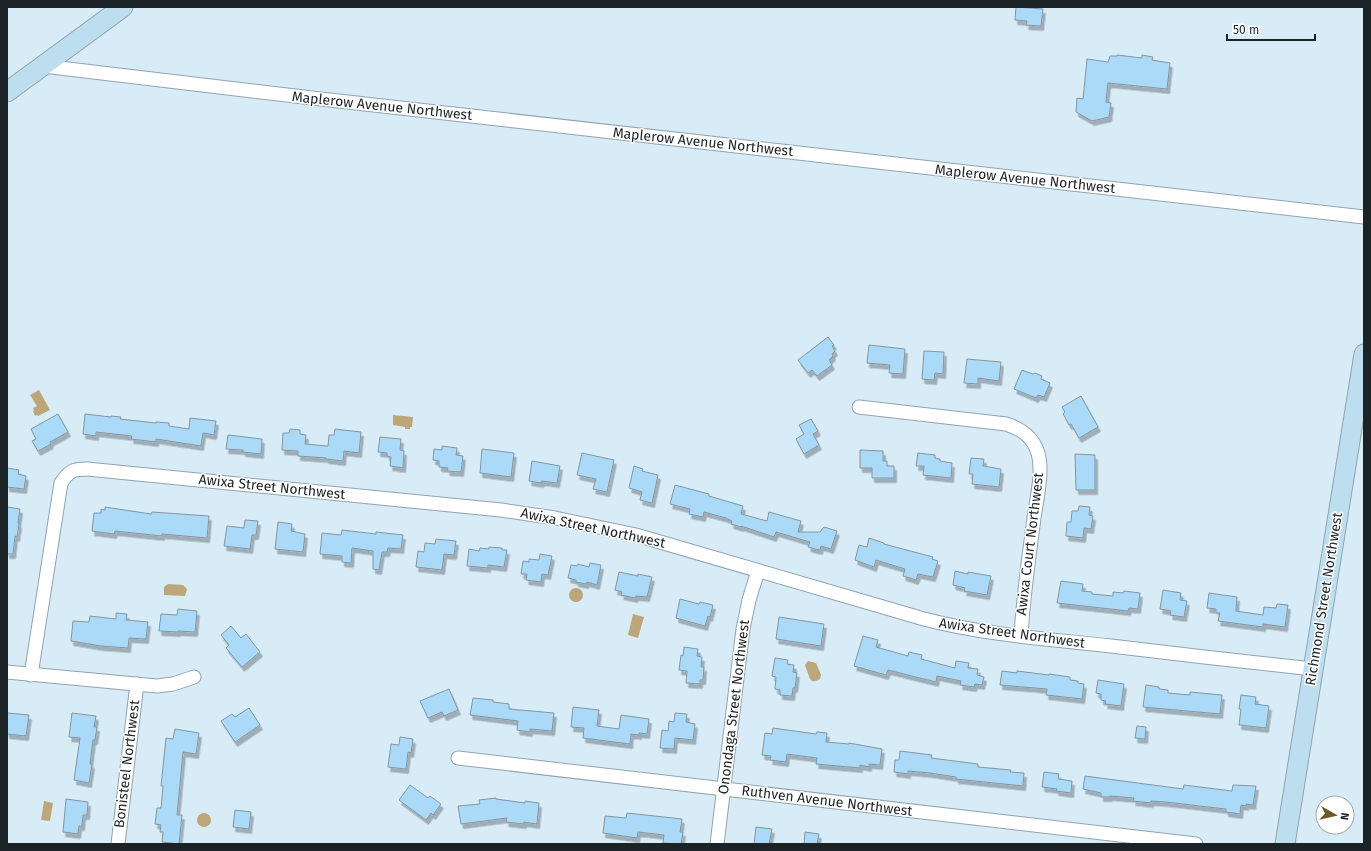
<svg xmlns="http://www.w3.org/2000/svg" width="1371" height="851" font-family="'Fira Sans',sans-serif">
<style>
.water{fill:#bda67a}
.building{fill:#abdaf9;stroke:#8395a1;filter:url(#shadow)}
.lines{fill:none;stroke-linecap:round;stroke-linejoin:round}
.street-casing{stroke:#91a3af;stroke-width:15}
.secondary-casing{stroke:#91a3af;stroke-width:21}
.street{stroke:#fff;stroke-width:13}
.secondary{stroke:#bcdeee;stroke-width:19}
.labels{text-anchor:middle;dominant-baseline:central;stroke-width:3;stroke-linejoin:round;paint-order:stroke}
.street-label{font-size:14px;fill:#1b2327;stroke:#fff}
</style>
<defs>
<filter id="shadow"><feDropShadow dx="2.5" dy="4.5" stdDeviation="0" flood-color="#0004"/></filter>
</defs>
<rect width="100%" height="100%" fill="#d8ecf8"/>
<g class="water">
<path d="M39,390L50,410L38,416L37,415L35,416L33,411L34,410L33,408L37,406L30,395Z"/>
<path d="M393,415L413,417L412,427H410V429H405V427L393,425Z"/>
<path d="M168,584L183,585L187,589L185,596L164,595V587Z"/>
<circle cx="576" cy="595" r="7"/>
<path d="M633,614L644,617L638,638L628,635Z"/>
<path d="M808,661L816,663L821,675L820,679C817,681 813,683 810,679L805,665Z"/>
<path d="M44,801L53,803L50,821L41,820Z"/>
<circle cx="204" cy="820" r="7"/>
</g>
<g class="building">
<path d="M1016,7L1043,9L1041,26L1026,25L1027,21L1015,20Z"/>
<path d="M1117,55L1142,58V55L1153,57L1152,60L1170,63L1167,89L1108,83L1106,102L1111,103L1109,117L1092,121L1076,112L1077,98L1083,99L1087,59L1108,62L1110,56H1117Z"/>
<path d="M828,337L834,345L832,346L835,351L832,354L833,356L829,360L832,365L817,376L812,370L808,373L798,360Z"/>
<path d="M869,345L905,349L903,374L889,373L890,365L867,363Z"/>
<path d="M924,351L944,352L943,374L935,373L934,380L922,379Z"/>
<path d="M967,359L1001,362L999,381L978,378V384L964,383Z"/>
<path d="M1022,370L1033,374L1035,373L1042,376L1041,379L1050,383L1044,397L1038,395L1036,398L1014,389Z"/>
<path d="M1081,396L1098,427L1079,438L1071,424L1069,425L1066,419L1063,414L1065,412L1062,407Z"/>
<path d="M58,414L68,432L50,442L51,444L38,451L32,441L36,439L31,429Z"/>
<path d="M85,414L111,417V416L121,417L120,419L156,423V422L169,423V426L189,429L190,418L216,421L214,435L203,433L201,446L156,439V442L131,439L132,436L96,432V436L83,434Z"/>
<path d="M811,419L818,431L813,434L819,445L804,454L796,439L804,434L799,425Z"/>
<path d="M290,429L300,430V434L306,435L305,444L328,446L329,435H334L335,429L361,432L359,453L344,451L343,461L326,459V458L298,456V451L282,450L283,433H289Z"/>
<path d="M228,435L262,439L261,454L243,452V450L226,449Z"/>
<path d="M380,437L401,439L400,450L404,451L403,468L390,466L391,457L387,456V453L378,452Z"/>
<path d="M442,446L457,448L456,455L463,456L461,472L447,471L448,468L439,467V461L433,460L434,449L442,450Z"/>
<path d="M482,449L514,453L511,477L480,473Z"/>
<path d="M860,450L883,451V461H887V466H894V478H872V468H860Z"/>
<path d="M582,453L614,460L607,492L593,489L596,479L577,475Z"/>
<path d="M918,453L935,455V458L940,459V461L952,463L951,478L923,475L924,466H916Z"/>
<path d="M1075,454L1095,455V490H1076Z"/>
<path d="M971,458L984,459L983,466L1001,469L999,487L972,484L973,474H969Z"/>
<path d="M532,461L560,466L557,483L542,481L541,483L529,481Z"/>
<path d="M634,466L643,469L642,471L658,475L652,503L640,500L642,492L629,488Z"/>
<path d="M7,468L19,470L18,474L26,476L24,489L7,487Z"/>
<path d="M675,485L709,494V496L743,506L741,514L767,521L769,512L801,521L798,532H820L824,527L837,531L831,549L821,546L820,550L815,549L808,547L810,542L776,532L774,537L741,526V527L731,524L732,521L726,518L704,512L703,517L689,514L690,509L670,504Z"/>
<path d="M1079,506L1090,507L1089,515L1093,516L1091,529L1084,528L1083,538L1066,536L1067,522H1071L1072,511H1078Z"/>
<path d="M7,507L20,509L18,523L19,524L18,531L17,537L15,536L13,554H7Z"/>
<path d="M105,507L151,514L152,512L209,516L207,538L162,534V536L115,531L114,534L92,531L94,513H101V509L105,510Z"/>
<path d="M245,520L258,521L256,535H252L250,549L224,546L227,526L244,528Z"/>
<path d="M278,522L292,524L291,531L305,534L303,552L275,549Z"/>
<path d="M342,530L376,534V532L403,535L401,549L388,548L387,552H382L379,570L373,569V551L352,548L351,563L342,562V556L320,554L322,533L341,535Z"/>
<path d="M869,538L884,543V544L933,557L932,559L938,561L933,577L918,574L916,580L903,576L905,569L876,560L874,567L855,560L859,545L867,547Z"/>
<path d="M436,539L456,541L454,555L444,554L442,570L416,567L418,551L424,552L425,543L435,544Z"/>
<path d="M489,547L502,548V550H507L504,567L488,565V568L467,566L469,549L479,551L480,548L489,549Z"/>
<path d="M540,554L552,556L548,575L542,574L541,582L526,580L527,574H521L523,561L529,562V559L539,560Z"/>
<path d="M590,563L601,565L597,585L587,582L586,584L576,582V580L568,578L571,565L577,566L578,564L589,567Z"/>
<path d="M955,571L968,574V572L991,576L987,595L964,591L965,588L953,585Z"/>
<path d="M619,572L638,576V574L652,577L647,597L636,596L635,598L621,595L622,592L615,590Z"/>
<path d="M1061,581L1083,584L1082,591L1092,592V594L1113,596V592L1123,593L1124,591L1140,593L1138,609L1129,608L1128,611L1057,603Z"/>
<path d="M1163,590L1181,593L1180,600L1187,601L1184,617L1170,615L1171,611L1160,609Z"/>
<path d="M1209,593L1237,597L1236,611L1263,615L1264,607L1276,608L1277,604L1288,605L1285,627L1263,624V627L1218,621L1220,613H1216V609L1207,608Z"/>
<path d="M680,599L699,604L700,602L713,605L710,617L708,616L705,626L676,618Z"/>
<path d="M178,609L197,611L195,632L178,631V632L159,631L161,614L177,615Z"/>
<path d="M116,613L127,614L126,620L148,622L146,639L129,638L128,648L101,646L71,641L73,621L89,622L90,616L116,619Z"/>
<path d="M779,617L824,624L821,646L776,639Z"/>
<path d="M231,626L241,638L246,634L260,652L242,667L226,648L229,645L221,635Z"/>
<path d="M863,636L878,640L876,647L908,656L909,652L922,655L921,659L955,668L956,661L969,663L968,668L978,669L977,675L984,677L982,685L975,684L974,687L960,685L961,681L937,676L936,682L888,670L886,675L854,666Z"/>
<path d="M684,647L698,649L697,656L702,657L701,667H704L703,680H700V684L686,683L687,671L679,670L681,655L683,656Z"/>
<path d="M775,658L788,660L787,664L794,665L793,672L797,673L795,688H793L792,696L780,695V690L775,689L776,677L772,676Z"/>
<path d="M1002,671L1017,673V671L1049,675V674L1070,677V680L1078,681V683L1084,684L1082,699L1046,695L1047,689L1000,685Z"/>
<path d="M1098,680L1124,684L1121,706L1105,704L1106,701L1101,700V694L1096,693Z"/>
<path d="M1146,685L1159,687V689L1168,690V693L1190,695V692L1222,695L1220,714L1143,707Z"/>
<path d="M449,689L458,710L444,716L442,712L428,718L420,701Z"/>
<path d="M1241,695L1256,697L1255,704L1269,706L1266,728L1239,725L1241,709H1239Z"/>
<path d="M473,698L493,700V702L509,704V709L554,713L552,731L530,729V732L517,730L518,721L470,715Z"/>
<path d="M573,707L599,710L597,726L619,729L621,715L649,719L647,734L639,733V735L631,734L630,744L583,738L584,728L571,727Z"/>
<path d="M249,708L260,725L235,742L221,721L232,714L235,717Z"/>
<path d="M7,713L29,715L26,736L7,734Z"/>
<path d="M72,713L96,716L94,727H97L95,740H93L90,764H92L89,783L74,780L80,738L69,737Z"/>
<path d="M675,713L687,714L686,722L695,724L693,740L675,738L674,749L660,748L662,730L668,731L669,721L674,722Z"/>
<path d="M1137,726L1146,727L1145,739L1135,738Z"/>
<path d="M773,728L816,734L817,732L827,733L826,742L849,744V743L882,749L880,765L869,764V767L860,765V768L816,764L817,758L787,754L786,762L770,760L771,756L762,755L765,733L772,734Z"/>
<path d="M175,729L199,733L196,754L183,752L177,815H182L179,844L162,842L163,832H160L161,825L155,824L157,808H161L163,786H161L166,738L173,739Z"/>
<path d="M400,737L413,739L411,753L408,752L406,769L388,767L391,744L399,745Z"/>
<path d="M900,751L932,755L931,758L978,764V767L1011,770L1010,772L1024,773L1023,786L956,779V777L930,773L908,771V774L894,772L895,760H899Z"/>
<path d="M1044,772L1059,774L1058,779L1072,781L1071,793L1056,791L1057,789L1042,787Z"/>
<path d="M1085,776L1183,789L1184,785L1232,791L1233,785L1256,786L1253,805L1246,804V806L1241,805L1240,814L1226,812V809L1208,807L1166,802L1151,801V803L1133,801L1134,798L1110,796V797H1101V793L1083,789Z"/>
<path d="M410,785L428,798L430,796L441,804L433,815L431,813L426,820L399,800Z"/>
<path d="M496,798V799L525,803V801L539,803L537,824L524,822V824L506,822L507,818L461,824L458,806L480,804L479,800Z"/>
<path d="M66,799L88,802L87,815H83L82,826H79L78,834L63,832Z"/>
<path d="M235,810L251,812L249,829L233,827Z"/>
<path d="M627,813L682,819L680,832H683L681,844L663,843L664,835L638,832L637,838L603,833L605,816L626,818Z"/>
<path d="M756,827L772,829L769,844H754Z"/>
<path d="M805,832L819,834L817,844H804Z"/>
</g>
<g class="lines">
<defs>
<g id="street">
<path d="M43,66L312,98L1364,217"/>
<path d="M859,407L1006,424C1022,429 1033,437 1038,453C1044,474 1035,505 1033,526C1028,563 1023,599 1021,636"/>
<path d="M7,672L157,686L173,684L194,677"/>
<path d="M31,675L61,483C69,471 73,469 87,469L501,510L555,518L636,535L924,619C985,635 1048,639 1111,646C1178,654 1246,662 1313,669"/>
<path d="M458,758L1196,844"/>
<path d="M118,844L137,684"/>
<path d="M717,844L743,629L749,600L758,571"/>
</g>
<g id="secondary">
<path d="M7,92L123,7"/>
<path d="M1285,844L1364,354"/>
</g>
</defs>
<use href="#street" class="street-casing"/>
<use href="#secondary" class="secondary-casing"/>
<use href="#street" class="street"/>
<use href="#secondary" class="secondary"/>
</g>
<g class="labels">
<g class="street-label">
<text transform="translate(382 106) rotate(6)">Maplerow Avenue Northwest</text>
<text transform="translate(703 142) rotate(6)">Maplerow Avenue Northwest</text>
<text transform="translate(1025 179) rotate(6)">Maplerow Avenue Northwest</text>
<text transform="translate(272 487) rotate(6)">Awixa Street Northwest</text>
<text transform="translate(593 528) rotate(12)">Awixa Street Northwest</text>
<text transform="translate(1030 544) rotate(-83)">Awixa Court Northwest</text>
<text transform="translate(1324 599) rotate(-81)">Richmond Street Northwest</text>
<text transform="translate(1012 633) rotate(8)">Awixa Street Northwest</text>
<text transform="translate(734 707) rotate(-83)">Onondaga Street Northwest</text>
<text transform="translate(127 764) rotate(-83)">Bonisteel Northwest</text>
<text transform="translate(827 801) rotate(7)">Ruthven Avenue Northwest</text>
</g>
</g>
<rect width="1371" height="851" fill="none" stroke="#1b2327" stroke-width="16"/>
<g transform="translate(1335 815) rotate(98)"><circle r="19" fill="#ffffff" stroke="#a4a7a9"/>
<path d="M0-3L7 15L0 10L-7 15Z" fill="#705829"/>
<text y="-6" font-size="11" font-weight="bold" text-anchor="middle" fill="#1b2327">N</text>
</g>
<path d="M1227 34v6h88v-6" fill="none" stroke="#1b2327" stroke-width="2"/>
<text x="1233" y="34" font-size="12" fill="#1b2327" stroke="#ffffff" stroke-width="3" paint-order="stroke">50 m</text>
</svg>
